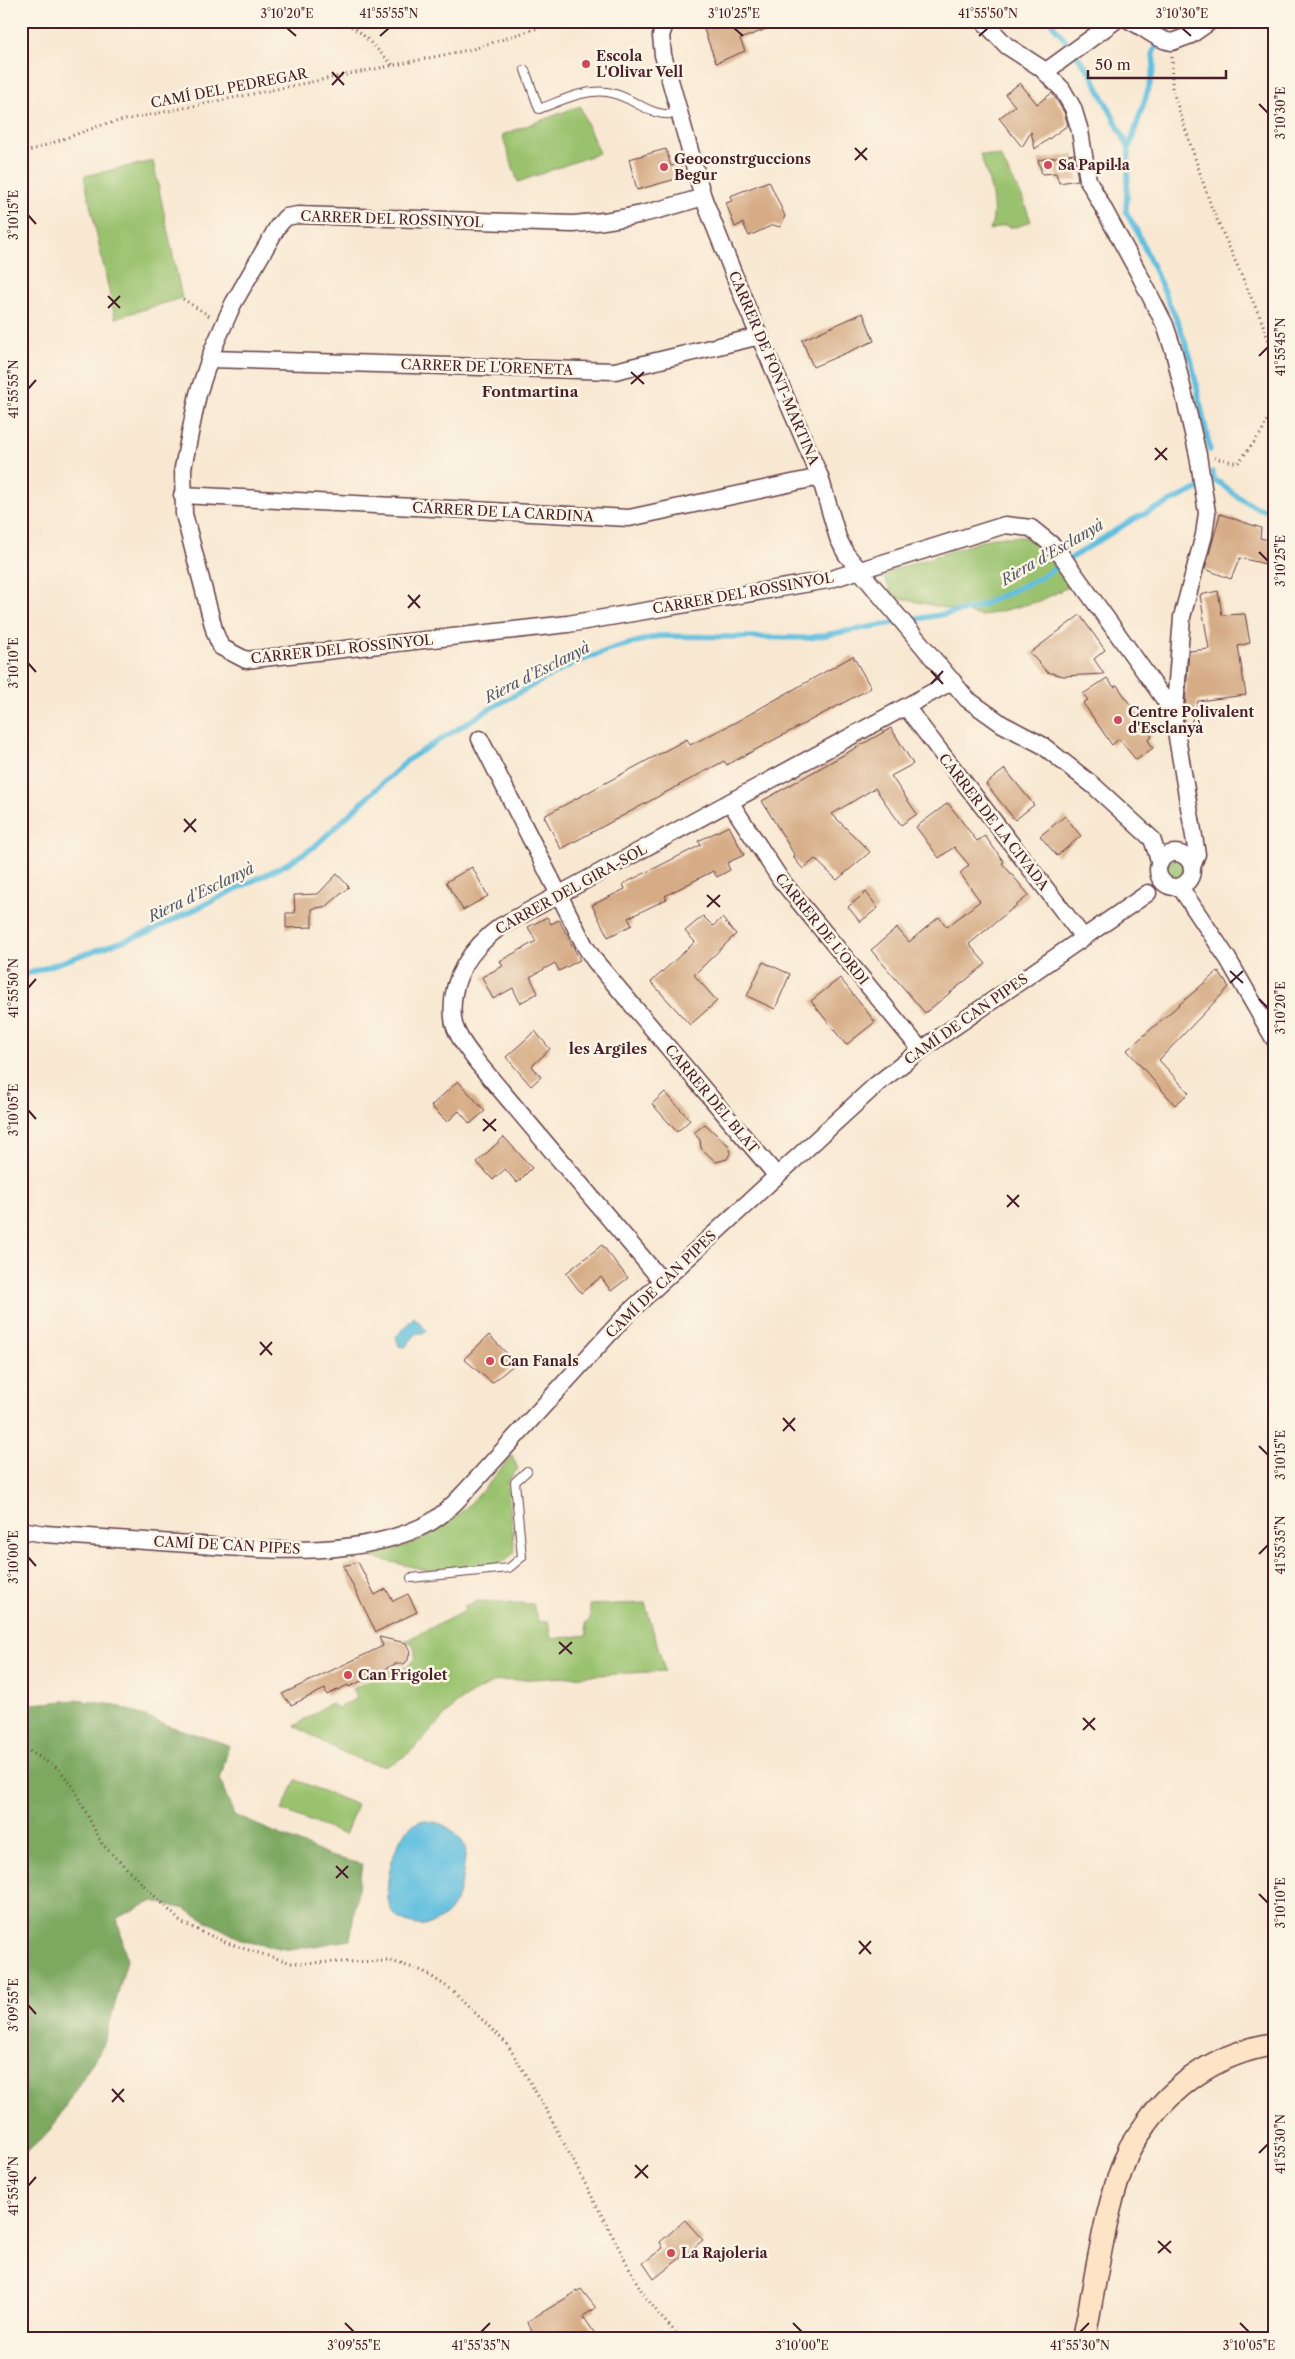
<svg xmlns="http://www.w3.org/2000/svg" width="1295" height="2359" font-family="'Libre Caslon Text',serif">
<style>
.green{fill:#9ac26e;stroke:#72704c}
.forest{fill:#7ba861;stroke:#626446}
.water{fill:#61bfdf;stroke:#566f85}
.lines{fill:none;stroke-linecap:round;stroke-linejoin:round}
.stream{stroke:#61bfdf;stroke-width:5.5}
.building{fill:#d6ac86}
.lane-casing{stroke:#643d44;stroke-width:10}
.street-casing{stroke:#643d44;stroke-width:19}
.secondary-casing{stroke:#643d44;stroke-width:25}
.path{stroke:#643d44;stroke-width:3;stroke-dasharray:1 4;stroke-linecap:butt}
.lane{stroke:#fff;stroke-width:8}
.street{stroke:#fff;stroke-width:16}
.secondary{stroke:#fee4c6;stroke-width:22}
.ticks{fill:none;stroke:#4a1f2b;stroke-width:2}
.poi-dot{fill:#d1495b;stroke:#fcf5e5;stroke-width:2}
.labels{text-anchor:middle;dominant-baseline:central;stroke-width:5;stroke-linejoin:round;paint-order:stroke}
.poi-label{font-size:14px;font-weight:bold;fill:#4a1f2b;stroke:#fcf5e5;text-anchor:start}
.street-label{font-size:14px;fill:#4a1f2b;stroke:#fcf5e5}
.neighbourhood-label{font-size:15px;font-weight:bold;fill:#4a1f2b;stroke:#fcf5e5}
.water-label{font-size:15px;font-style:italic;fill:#52576a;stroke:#fcf5e5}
.neatline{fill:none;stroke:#4a1f2b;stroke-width:2}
.ticks-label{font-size:12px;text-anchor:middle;fill:#4a1f2b}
</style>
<rect width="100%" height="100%" fill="#fcf5e5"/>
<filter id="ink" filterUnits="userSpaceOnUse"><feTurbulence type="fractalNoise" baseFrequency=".02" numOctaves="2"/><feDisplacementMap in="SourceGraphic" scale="10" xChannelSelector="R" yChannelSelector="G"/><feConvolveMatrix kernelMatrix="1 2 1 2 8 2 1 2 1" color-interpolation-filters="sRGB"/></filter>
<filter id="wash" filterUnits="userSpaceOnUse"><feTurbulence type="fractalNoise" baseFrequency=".0096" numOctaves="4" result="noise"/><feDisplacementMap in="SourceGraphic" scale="20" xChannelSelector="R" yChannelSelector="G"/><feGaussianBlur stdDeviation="1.12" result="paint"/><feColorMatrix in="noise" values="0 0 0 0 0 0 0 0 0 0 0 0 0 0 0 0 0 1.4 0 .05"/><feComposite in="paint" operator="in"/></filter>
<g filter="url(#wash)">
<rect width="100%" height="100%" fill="#f8e8d2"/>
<g class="green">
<path d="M580,106L599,153L518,182L502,135Z"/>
<path d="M980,154L1000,156L1022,197L1031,221C1022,225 1013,230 1005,225L990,230C999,209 988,176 980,154Z"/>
<path d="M153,161L182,298L115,318L84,176Z"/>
<path d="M994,537H1023L1039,541L1072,585L1040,601L982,616L894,597L884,578L891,571Z"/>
<circle cx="1175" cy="870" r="10"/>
<path d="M512,1455L518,1469L507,1482L515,1552L503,1562L431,1571L365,1556C440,1543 467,1511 512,1455Z"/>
<path d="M479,1601L533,1604L538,1622L548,1621L551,1639L587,1635L586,1623L590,1620V1605L645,1603L665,1671L498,1681C484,1687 470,1693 458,1703C438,1719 412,1760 386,1765C365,1768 315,1737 295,1726L330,1703L338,1708L357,1698L352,1689L396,1667L406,1668L415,1658V1650L412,1643L405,1641L465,1611L464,1606Z"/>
<path d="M296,1780L357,1805L345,1835L282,1810Z"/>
</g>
<path class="forest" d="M75,1700L116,1705L163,1724L229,1745L220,1780L234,1815L330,1856L362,1864L350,1940L290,1950L244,1941L185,1909L153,1901L117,1918L127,1960L104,2044L50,2131L21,2158V1705Z"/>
<g class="water">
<path d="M414,1317L427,1331L425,1333H417L405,1347L399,1346L396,1337Z"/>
<path d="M420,1821C441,1820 456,1829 466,1848C462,1878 462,1920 424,1925C416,1926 402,1922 396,1916C378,1900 392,1849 405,1832C409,1827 414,1824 420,1821Z"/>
</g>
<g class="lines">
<g class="stream">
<path d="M1050,21L1090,72L1129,148"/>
<path d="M1171,21L1172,25L1153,52L1154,67L1151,81L1129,148L1126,212L1137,231L1179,325L1191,359L1210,450"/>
<path d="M1213,472L1214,481"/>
<path d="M21,976L149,932L285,865L314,847L409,759L491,708L570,665L614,648L659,636L808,638L973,609L1038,579L1132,520L1214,481C1223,482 1229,491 1237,496C1248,504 1261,510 1274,513"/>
</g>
</g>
<g id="blocks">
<g class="building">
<path d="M701,21H782L783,23L740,39L745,51L716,63Z"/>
<path d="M1020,83L1037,104L1052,93L1064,112L1068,125L1035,149L1031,132L1022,147L999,118L1015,106L1005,94Z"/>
<path d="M666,149L671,166L680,163L683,177L637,190L629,159Z"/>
<path d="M1074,154L1078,180L1059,183L1056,173L1042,174L1038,160Z"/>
<path d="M769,181L785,216L780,227L773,225L749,236L743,223L735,227L726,203L732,201L730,196Z"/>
<path d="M863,313L874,341L813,367L802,340Z"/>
<path d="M1220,514L1261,528L1260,538L1274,541V566L1240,558L1231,579L1205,569Z"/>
<path d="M1218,591L1222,615L1245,614L1250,643L1238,646L1246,695L1198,701L1187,736L1184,720L1189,651L1209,649L1200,595Z"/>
<path d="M1080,615L1105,650L1094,659L1104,674L1063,676L1047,672L1030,653Z"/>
<path d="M853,656L871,688L727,765L724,761L561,849L544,816L687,739L690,745L734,723Z"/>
<path d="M1107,678L1114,687L1117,685L1152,737L1148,740L1153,748L1136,760L1119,739L1112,745L1083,703L1088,700L1083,694Z"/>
<path d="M891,728L913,764L891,776L917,814L901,825L875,788L832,814L870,852L837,880L815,859L803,869L793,857L795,856L762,801Z"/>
<path d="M1005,769L1034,805L1015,820L986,784Z"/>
<path d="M948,803L977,841L985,836L1004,862L1002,863L1029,895L969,944L986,964L925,1013L871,950L897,928L909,942L939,917L947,927L980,901L960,873L969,865L954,847L939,858L916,827Z"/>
<path d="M1065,816L1081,836L1057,856L1040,836Z"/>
<path d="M729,826L744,855L727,863L730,870L717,877L713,871L665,896L667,899L628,918L632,925L608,937L592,905L625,889L623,884L701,845L698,841Z"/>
<path d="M472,867L488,896L463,910L446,882Z"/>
<path d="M337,874L349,887L327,906L312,909V927L286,928V913H295L294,895L318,894Z"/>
<path d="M866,892L878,908L860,922L848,907Z"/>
<path d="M703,916L713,926L722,918L736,934L694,975L717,1001L690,1025L651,982L695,942L685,931Z"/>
<path d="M547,917L551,924L559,920L580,960L559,971L555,963L530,977L538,993L520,1003L513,988L493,999L482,977L503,966L500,961L536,941L528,927Z"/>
<path d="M763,962L790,974L775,1009L747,996Z"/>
<path d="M1218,971L1229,987L1159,1060L1189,1093L1175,1105L1127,1050Z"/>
<path d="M840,978L875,1022L846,1045L811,1001Z"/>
<path d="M535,1031L550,1049L532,1066L541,1077L531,1086L506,1057Z"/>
<path d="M458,1081L485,1111L470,1124L459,1111L447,1122L431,1106Z"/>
<path d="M665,1092L690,1120L677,1132L652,1104Z"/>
<path d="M705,1124L728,1145L731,1152L727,1159L716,1162L701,1148L700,1140L694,1133Z"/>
<path d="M504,1137L532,1168L517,1183L505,1169L493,1180L477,1162Z"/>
<path d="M602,1245L628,1278L611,1291L601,1277L581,1293L566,1273Z"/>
<path d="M489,1335L516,1363L492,1383L464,1359Z"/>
<path d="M358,1562L375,1595L386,1589L393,1601L408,1594L417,1612L376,1632L343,1566Z"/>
<path d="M379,1637L406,1643L410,1651L408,1660L404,1664H395L349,1687L348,1685L327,1695L325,1689L291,1705L282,1694L383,1646Z"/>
<path d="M685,2220L703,2240L654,2279L643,2263L663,2248L660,2242Z"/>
<path d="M581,2289L596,2308L583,2316L598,2338H534L528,2321Z"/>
</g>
</g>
</g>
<g filter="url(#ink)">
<use href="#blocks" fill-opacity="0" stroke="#643d44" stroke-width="1"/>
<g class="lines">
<defs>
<g id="lane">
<path d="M525,70L539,109C561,101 583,89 607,92C635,96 649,120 680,113"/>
<path d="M411,1578L509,1568L522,1557L515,1482L527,1471"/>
</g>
<g id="street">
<path d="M666,21L661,36L663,55L703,197L748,310L820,477L838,538L846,554L967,699L1002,724L1042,745L1094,786L1152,839L1160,863"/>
<path d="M983,21L1007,46L1041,68L1062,89L1073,108L1080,131L1088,180L1138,272L1165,325L1174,352L1198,455L1207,513L1204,535L1182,617L1174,720L1197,854L1192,867"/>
<path d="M1130,21C1144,27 1156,40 1172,42L1191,35L1211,21"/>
<path d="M1045,72L1115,21"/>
<path d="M703,197C658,211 621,221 573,224L298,215L286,217L278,226L233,304L213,349L198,394L183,468L184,514L215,633L221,647L246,660L568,624L828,580L1005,525L1031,528L1056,548L1167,703L1174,720"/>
<path d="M210,359L615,371L760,336"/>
<path d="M182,495L629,518L820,477"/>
<path d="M906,707L1083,937"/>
<path d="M480,739L585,946L595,961L777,1176"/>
<path d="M730,802L781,880L921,1050"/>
<circle cx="1175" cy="870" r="17"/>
<path d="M1180,887L1228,959L1274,1039"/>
<path d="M662,1281L477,1062C468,1050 454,1033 453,1018C449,979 471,948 501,926L953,681"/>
<path d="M21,1530L45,1534C93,1537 141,1541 189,1544C265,1550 361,1560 431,1522C444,1514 455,1503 465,1492L630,1311L877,1084L921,1050L1148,893"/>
</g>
<path id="secondary" d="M1084,2338C1097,2276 1104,2208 1129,2150C1133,2141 1141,2132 1146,2124C1178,2080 1220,2053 1274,2044"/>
</defs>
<use href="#lane" class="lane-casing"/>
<use href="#street" class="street-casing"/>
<use href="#secondary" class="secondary-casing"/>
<g class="path">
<path d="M343,21L361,33L394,66"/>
<path d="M1172,57V89L1211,206L1262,322L1274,357"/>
<path d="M21,154L105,124L473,49L559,21"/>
<path d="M183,299L211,317"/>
<path d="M1214,458L1238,463L1262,432L1274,404"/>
<path d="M21,1746L59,1769L73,1787L102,1844L182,1923L232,1945L292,1963L391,1961L423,1971L452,1990L507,2044L521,2067L548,2113L642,2292L661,2317L681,2338"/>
</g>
<use href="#lane" class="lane"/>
<use href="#street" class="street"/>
<use href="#secondary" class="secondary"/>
</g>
</g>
<path class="ticks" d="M287,28L296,36M734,28L743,36M1182,28L1191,36M380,36L389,28M979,36L988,28M332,72L344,85M332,85L344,72M1259,104L1268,113M855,148L867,160M855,160L867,148M28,215L36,224M108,296L120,308M108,308L120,296M1259,356L1268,347M631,372L644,384M631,384L644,372M28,389L36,380M1155,448L1167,460M1155,460L1167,448M1259,552L1268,561M408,595L420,608M408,608L420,595M28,663L36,672M931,671L943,684M931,684L943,671M184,819L196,832M184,832L196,819M707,895L720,907M707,907L720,895M1230,971L1243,983M1230,983L1243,971M28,988L36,979M1259,999L1268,1008M28,1110L36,1119M483,1119L496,1131M483,1131L496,1119M1007,1195L1019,1207M1007,1207L1019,1195M260,1342L272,1355M260,1355L272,1342M783,1418L795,1431M783,1431L795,1418M1259,1446L1268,1455M1259,1554L1268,1545M28,1557L36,1566M559,1642L572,1654M559,1654L572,1642M1083,1718L1095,1730M1083,1730L1095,1718M336,1866L348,1878M336,1878L348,1866M1259,1894L1268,1903M859,1941L871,1954M859,1954L871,1941M28,2005L36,2014M112,2089L124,2102M112,2102L124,2089M1259,2153L1268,2144M635,2165L648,2178M635,2178L648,2165M28,2186L36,2177M1158,2241L1171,2253M1158,2253L1171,2241M345,2323L354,2332M793,2323L802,2332M1240,2323L1249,2332M481,2332L490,2323M1080,2332L1089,2323"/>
<g class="poi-dot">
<circle cx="586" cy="64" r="5"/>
<circle cx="1048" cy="165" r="5"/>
<circle cx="664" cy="167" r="5"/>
<circle cx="1118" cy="720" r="5"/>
<circle cx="490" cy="1361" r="5"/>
<circle cx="348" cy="1675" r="5"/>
<circle cx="671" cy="2253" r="5"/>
</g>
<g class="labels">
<g class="poi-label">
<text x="596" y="56">Escola<tspan x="596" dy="16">L'Olivar Vell</tspan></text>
<text x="674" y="159">Geoconstrguccions<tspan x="674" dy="16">Begur</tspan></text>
<text x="1058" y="165">Sa Papil·la</text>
<text x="1128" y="712">Centre Polivalent<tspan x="1128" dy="16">d'Esclanyà</tspan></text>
<text x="500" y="1361">Can Fanals</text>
<text x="358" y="1675">Can Frigolet</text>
<text x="681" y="2253">La Rajoleria</text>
</g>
<g class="street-label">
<text transform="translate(229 88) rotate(-11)">CAMÍ DEL PEDREGAR</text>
<text transform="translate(392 219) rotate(2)">CARRER DEL ROSSINYOL</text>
<text transform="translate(487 367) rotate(2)">CARRER DE L'ORENETA</text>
<text transform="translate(774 368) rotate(67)">CARRER DE FONT-MARTINA</text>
<text transform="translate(503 512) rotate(3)">CARRER DE LA CARDINA</text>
<text transform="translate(743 593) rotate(-10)">CARRER DEL ROSSINYOL</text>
<text transform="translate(342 649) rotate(-6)">CARRER DEL ROSSINYOL</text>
<text transform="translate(994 822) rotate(52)">CARRER DE LA CIVADA</text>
<text transform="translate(571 889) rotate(-29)">CARRER DEL GIRA-SOL</text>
<text transform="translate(822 929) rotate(51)">CARRER DE L'ORDI</text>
<text transform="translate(966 1019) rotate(-35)">CAMÍ DE CAN PIPES</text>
<text transform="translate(712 1099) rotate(50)">CARRER DEL BLAT</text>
<text transform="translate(661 1284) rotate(-44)">CAMÍ DE CAN PIPES</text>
<text transform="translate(227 1545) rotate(3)">CAMÍ DE CAN PIPES</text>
</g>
<g class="neighbourhood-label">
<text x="530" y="391">Fontmartina</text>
<text x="608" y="1048">les Argiles</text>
</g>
<g class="water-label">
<text transform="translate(1052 552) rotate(-30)">Riera d'Esclanyà</text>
<text transform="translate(537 672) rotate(-27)">Riera d'Esclanyà</text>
<text transform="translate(201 892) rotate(-26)">Riera d'Esclanyà</text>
</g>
</g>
<rect width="1295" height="2359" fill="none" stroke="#fcf5e5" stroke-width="55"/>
<path d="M1088 70v8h138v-8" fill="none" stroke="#4a1f2b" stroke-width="2.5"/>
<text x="1095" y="70" font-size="15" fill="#4a1f2b" stroke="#fcf5e5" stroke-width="4" paint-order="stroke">50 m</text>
<rect x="28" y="28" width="1240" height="2304" class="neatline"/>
<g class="ticks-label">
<text x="287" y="18">3°10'20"E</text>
<text x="389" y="18">41°55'55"N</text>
<text x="734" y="18">3°10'25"E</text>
<text x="988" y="18">41°55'50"N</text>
<text x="1182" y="18">3°10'30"E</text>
<text transform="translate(1281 113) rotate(-90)" y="4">3°10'30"E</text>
<text transform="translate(14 215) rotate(-90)" y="4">3°10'15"E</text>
<text transform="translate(1281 347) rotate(-90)" y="4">41°55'45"N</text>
<text transform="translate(14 389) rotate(-90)" y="4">41°55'55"N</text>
<text transform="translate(1281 561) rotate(-90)" y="4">3°10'25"E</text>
<text transform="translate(14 663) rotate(-90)" y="4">3°10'10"E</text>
<text transform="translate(14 988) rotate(-90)" y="4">41°55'50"N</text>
<text transform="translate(1281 1008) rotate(-90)" y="4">3°10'20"E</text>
<text transform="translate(14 1110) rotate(-90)" y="4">3°10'05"E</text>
<text transform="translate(1281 1455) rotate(-90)" y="4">3°10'15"E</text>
<text transform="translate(1281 1545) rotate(-90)" y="4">41°55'35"N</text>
<text transform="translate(14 1557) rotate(-90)" y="4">3°10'00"E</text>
<text transform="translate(1281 1903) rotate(-90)" y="4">3°10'10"E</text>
<text transform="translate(14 2005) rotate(-90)" y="4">3°09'55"E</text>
<text transform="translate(1281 2144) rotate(-90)" y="4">41°55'30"N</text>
<text transform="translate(14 2186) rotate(-90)" y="4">41°55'40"N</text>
<text x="354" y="2350">3°09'55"E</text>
<text x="481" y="2350">41°55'35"N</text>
<text x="802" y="2350">3°10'00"E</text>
<text x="1080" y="2350">41°55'30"N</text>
<text x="1249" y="2350">3°10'05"E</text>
</g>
</svg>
